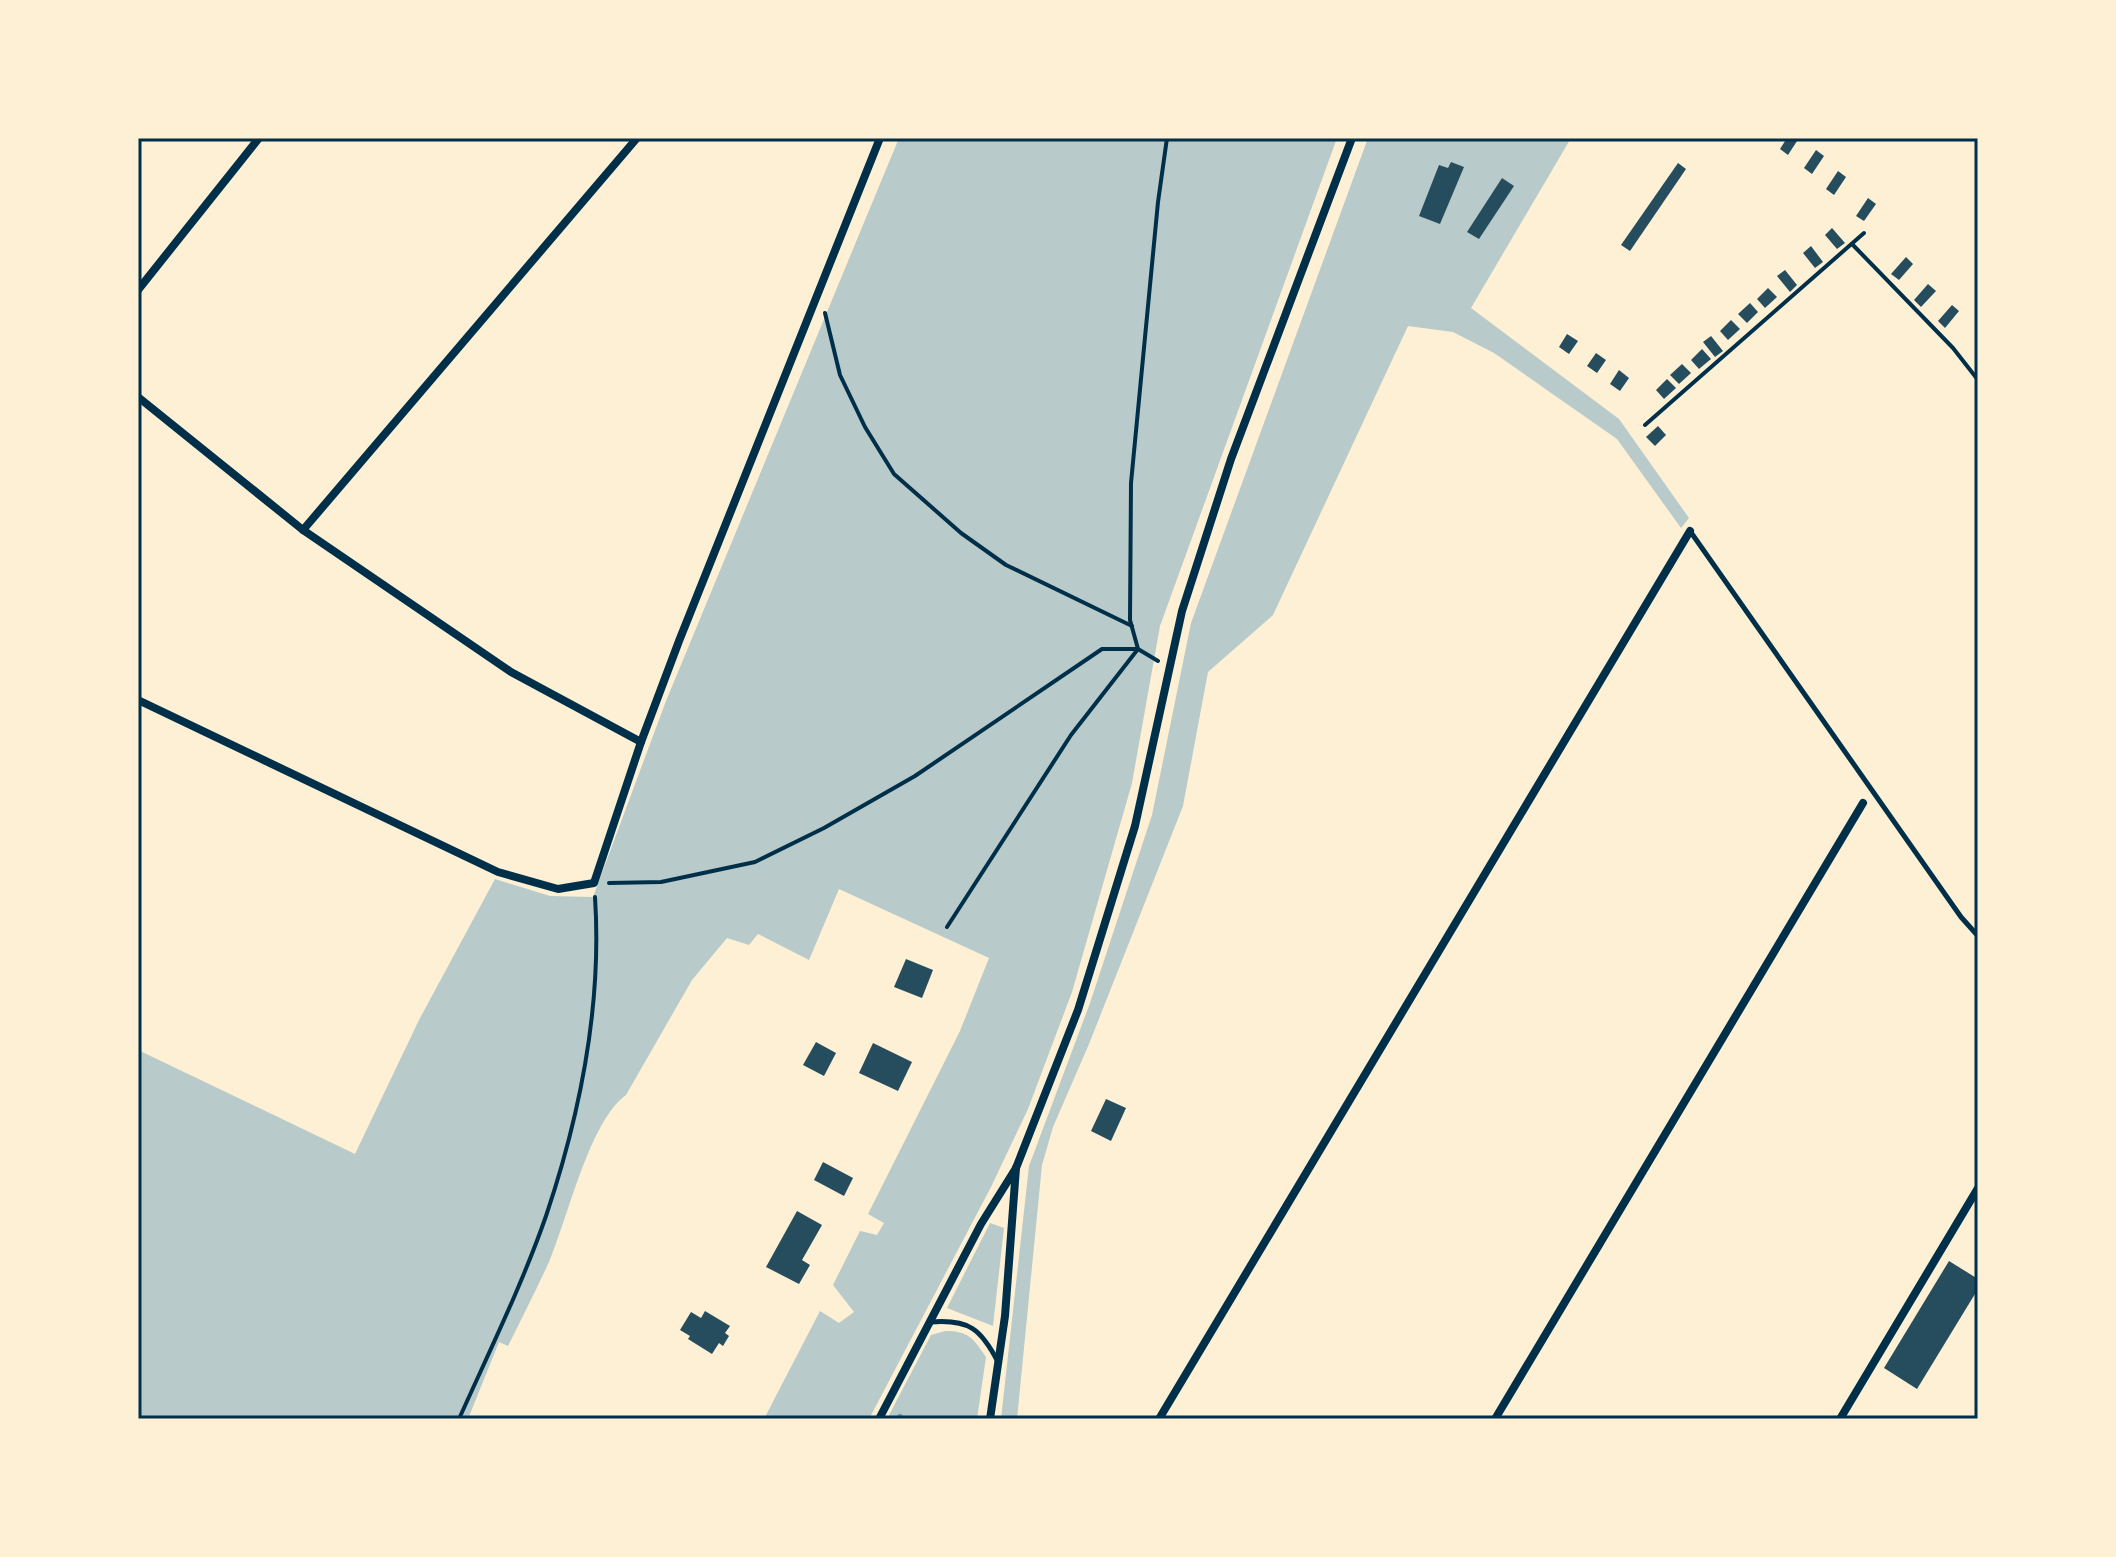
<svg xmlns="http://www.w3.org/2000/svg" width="2116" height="1557" font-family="Montserrat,sans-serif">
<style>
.green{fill:#b9caca}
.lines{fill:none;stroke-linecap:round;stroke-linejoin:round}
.stream{stroke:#669bbc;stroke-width:6}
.building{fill:#264d5e}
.path{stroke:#003049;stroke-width:4}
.service{stroke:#003049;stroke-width:5}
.minor{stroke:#003049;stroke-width:8}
.neatline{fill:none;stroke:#003049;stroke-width:3}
</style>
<rect width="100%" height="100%" fill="#fdf0d5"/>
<g class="green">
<path d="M899,138H1337L1160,626L1132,783L1072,992L1028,1109L991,1187L869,1419H764L820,1311L839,1323L854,1312L833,1285L860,1231L877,1235L884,1223L868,1214L960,1031L989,958L839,889L809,960L758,934L749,945L727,938L692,980L626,1095C589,1122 568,1218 549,1262C536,1290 522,1318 508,1346L499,1342L468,1419H138V1050L355,1154L419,1020L495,879L550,896L593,897L666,701Z"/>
<path d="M1368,138H1571L1471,308L1619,419L1689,518L1681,528L1617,439L1494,353L1453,332L1408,326L1273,615L1208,672L1183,806L1089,1044L1053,1127L1042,1165L1017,1419H1001L1029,1166L1090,1003L1152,815L1191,623Z"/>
<path d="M990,1223L1004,1228L993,1326L947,1308Z"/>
<path d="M945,1331C969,1331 973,1338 986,1357L977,1419H887L931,1335Z"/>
</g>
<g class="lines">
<path class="stream" d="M899,1419L900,1417"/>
</g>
<g class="building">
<path d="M1787,138H1799L1788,155L1780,149Z"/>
<path d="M1816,150L1824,156L1812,174L1804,168Z"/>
<path d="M1451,162L1464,167L1440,224L1419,216L1439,165L1448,168Z"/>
<path d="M1678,163L1686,169L1630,251L1621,245Z"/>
<path d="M1838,171L1846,177L1834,195L1826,189Z"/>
<path d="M1502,178L1514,186L1479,239L1467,232Z"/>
<path d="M1868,198L1876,204L1864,221L1856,216Z"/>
<path d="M1832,228L1845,243L1837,249L1825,235Z"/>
<path d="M1811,246L1823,262L1815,268L1803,253Z"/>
<path d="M1906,257L1913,264L1899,280L1891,274Z"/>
<path d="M1785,270L1797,285L1790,292L1777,276Z"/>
<path d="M1928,284L1936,291L1921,307L1914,300Z"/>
<path d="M1768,288L1777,297L1765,308L1757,299Z"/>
<path d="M1750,303L1758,312L1747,323L1738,314Z"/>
<path d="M1952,305L1959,311L1945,328L1938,321Z"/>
<path d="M1731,320L1740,329L1728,340L1720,331Z"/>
<path d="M1567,334L1578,341L1569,354L1559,347Z"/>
<path d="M1711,336L1723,351L1715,357L1703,342Z"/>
<path d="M1702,349L1711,359L1699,369L1691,360Z"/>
<path d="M1596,353L1606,360L1597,373L1587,366Z"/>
<path d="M1682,364L1691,373L1679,384L1670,375Z"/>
<path d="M1619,370L1629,378L1620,391L1610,384Z"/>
<path d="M1667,379L1676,388L1664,399L1656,390Z"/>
<path d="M1658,426L1666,435L1655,446L1646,437Z"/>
<path d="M906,959L933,970L922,998L894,987Z"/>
<path d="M816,1042L836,1053L824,1076L803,1065Z"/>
<path d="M873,1043L912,1062L898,1091L859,1073Z"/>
<path d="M1106,1099L1126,1108L1111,1141L1091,1131Z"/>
<path d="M823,1162L853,1178L844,1196L814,1180Z"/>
<path d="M797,1211L822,1225L802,1260L810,1265L799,1284L766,1267Z"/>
<path d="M1949,1261L1978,1279V1289L1917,1389L1884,1368Z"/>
<path d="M705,1311L730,1326L725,1333L729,1336L723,1346L719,1343L712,1354L688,1339L690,1336L680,1330L691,1312L701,1318Z"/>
</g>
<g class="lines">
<g class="path">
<path d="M1852,244L1953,348L1978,380"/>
<path d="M825,313L840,375L865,427L894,474L961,533L1006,565L1132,626"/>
<path d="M1645,425L1864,233"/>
<path d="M609,883L661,882L755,862L824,828L915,776L1102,649H1138L1158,661"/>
<path d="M947,927L1071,735L1138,649L1130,620L1131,483L1158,202L1167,138"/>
<path d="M459,1419C489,1352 522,1285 546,1216C580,1115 602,1004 595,897"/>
</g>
<g class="service">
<path d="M1690,531L1961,917L1978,936"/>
<path d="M931,1322C969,1319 981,1329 998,1362"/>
</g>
<g class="minor">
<path d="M138,290L259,138"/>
<path d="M138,397L303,530L511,672L641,742"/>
<path d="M303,530L637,138"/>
<path d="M138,700L498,872L558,889L594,883L641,742L679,641L880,138"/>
<path d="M879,1419L981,1224L1016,1168L1078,1010L1135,826L1182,611L1231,459L1352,138"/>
<path d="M990,1419L1005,1316L1016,1168"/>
<path d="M1159,1419L1690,531"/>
<path d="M1495,1419L1863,803"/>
<path d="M1840,1419L1978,1188"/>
</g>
</g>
<rect width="2116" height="1557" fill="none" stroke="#fdf0d5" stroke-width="280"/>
<rect x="140" y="140" width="1836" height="1277" class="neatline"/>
</svg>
